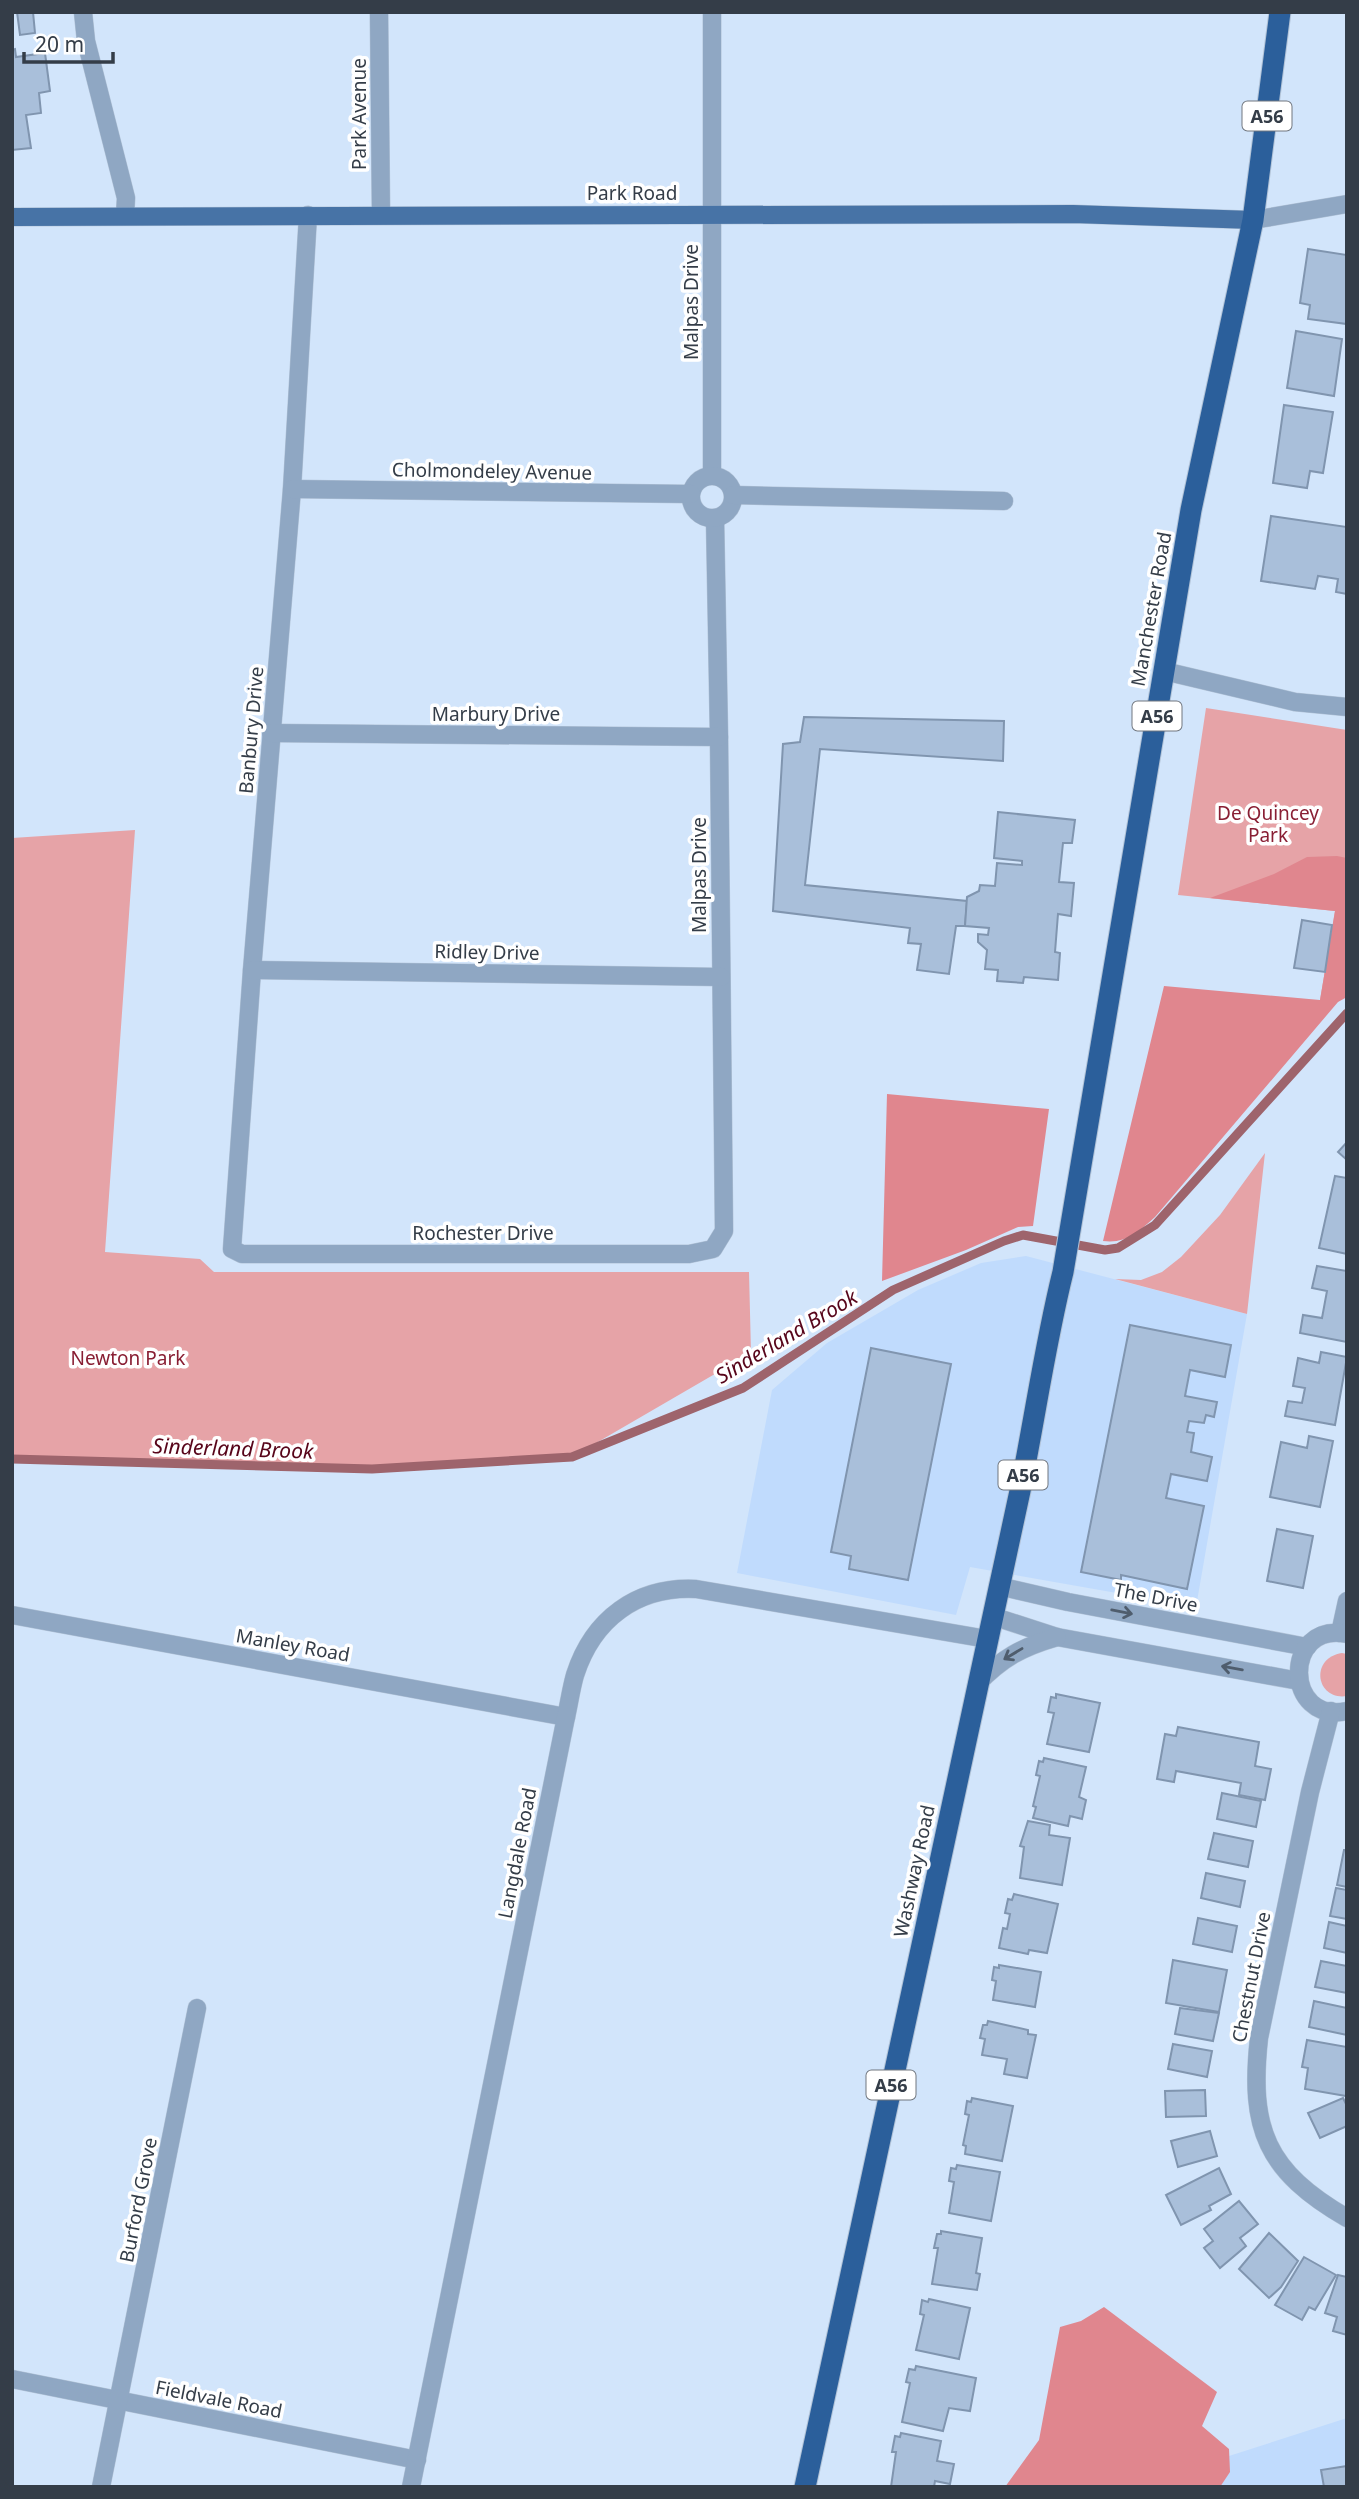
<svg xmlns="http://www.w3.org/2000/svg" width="1359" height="2499" font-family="'Noto Sans',sans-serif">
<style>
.built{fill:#c0dbfd}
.green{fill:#e6a3a7}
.forest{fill:#e0868e}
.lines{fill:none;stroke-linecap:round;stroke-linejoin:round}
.stream{stroke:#9e646c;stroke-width:9}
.building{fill:#a9bfda;stroke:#8095af;stroke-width:2}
.minor-casing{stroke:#b2c3d7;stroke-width:19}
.major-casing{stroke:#b2c3d7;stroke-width:19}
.highway-casing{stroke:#b2c3d7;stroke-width:23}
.minor{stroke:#8fa7c3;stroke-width:18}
.major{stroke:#4773a6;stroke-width:18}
.highway{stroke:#2b5f9b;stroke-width:21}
.oneway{stroke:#4f5d6d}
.labels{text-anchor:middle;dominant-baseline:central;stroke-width:7;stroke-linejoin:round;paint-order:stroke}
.shield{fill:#fff;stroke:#71777f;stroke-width:2}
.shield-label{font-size:18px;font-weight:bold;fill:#343d48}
.street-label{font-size:19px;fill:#343d48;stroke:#fff}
.park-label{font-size:19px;fill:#891f34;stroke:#fff}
.water-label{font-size:21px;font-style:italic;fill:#57051a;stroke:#fff}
</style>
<rect width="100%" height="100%" fill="#d2e5fb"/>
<g class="built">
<path d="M1026,1256L1247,1314L1196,1607L970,1567L956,1615L737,1573L772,1390L827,1343L918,1290L981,1263Z"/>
<path d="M1347,2418V2487H1020L1229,2456Z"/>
</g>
<g class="green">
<path d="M1206,708L1347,730V997L1320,1000L1335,911L1178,895Z"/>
<path d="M135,830L105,1252L200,1259L214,1272H749L751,1353L572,1457L372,1469L12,1459V838Z"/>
<path d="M1265,1153L1247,1314L1115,1279L1141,1280L1162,1272L1181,1257L1220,1215Z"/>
<path d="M1342,1653L1347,1654V1696C1316,1701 1309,1658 1342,1653Z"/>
</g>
<g class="forest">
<path d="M1337,856L1347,858V997L1338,1002L1155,1217C1138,1232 1126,1244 1103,1241L1164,986L1320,1000L1335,911L1210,898L1274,874L1307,857Z"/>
<path d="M887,1094L1049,1109L1033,1226L1018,1227L966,1250L882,1281Z"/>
<path d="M1104,2307L1217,2392L1202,2426L1229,2449L1230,2472L1220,2487H1005L1039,2440L1060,2327L1081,2321Z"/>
</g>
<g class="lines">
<path class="stream" d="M12,1459L372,1469L572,1457L743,1388L893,1290L1004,1241L1023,1235L1105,1250L1118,1248L1155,1225L1347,1013"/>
</g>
<g class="building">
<path d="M17,12H33L35,33L20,35Z"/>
<path d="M15,49L16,57L45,53L50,91L39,93L41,113L26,115L31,148L12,150V50Z"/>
<path d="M1308,249L1347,255V324L1308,319L1310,305L1300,303Z"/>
<path d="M1296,331L1342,339L1334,396L1287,388Z"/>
<path d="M1284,405L1333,412L1323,473L1310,471L1307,488L1273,483Z"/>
<path d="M1271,516L1347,527V594L1336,592L1338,579L1318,576L1315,589L1261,581Z"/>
<path d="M804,717L1004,721L1003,761L820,749L805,885L967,901L965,926H956L949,974L917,970L921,944L908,943L910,928L773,911L783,744L800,742Z"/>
<path d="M998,812L1075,820L1072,843H1063L1059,882L1074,883L1071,916L1058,914L1055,952L1060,953L1058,980L1024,977L1023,983L997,981L998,970L985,969L987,950L978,942V934L988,935L989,928L965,926L967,897L979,891L980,885L995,886L997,863L1022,865V861L994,858Z"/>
<path d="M1302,920L1332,925L1325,972L1294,968Z"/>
<path d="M1347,1142V1160L1338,1152Z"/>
<path d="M1335,1176L1347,1178V1254L1319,1248Z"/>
<path d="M1317,1266L1347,1271V1342L1300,1333L1303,1315L1322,1318L1327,1291L1312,1288Z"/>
<path d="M1130,1325L1231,1345L1225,1377L1190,1370L1185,1396L1217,1402L1214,1417L1206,1415L1204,1423L1189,1421L1187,1432L1194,1433L1191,1452L1212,1457L1207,1481L1171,1474L1166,1498L1204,1506L1187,1589L1121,1575V1580L1081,1572Z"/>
<path d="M871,1348L951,1364L908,1580L849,1569L851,1556L831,1552Z"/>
<path d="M1321,1352L1347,1357L1335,1425L1285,1416L1288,1401L1302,1403L1305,1388L1293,1386L1298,1358L1319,1363Z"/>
<path d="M1309,1436L1333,1441L1320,1507L1270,1497L1281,1442L1307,1448Z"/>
<path d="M1277,1529L1313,1536L1303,1588L1267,1581Z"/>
<path d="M1056,1694L1100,1703L1089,1752L1047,1744L1054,1713L1048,1712L1051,1697L1056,1698Z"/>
<path d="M1178,1727L1259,1742L1255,1766L1271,1769L1265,1800L1239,1795L1241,1783L1176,1771L1174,1782L1157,1779L1165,1734L1176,1736Z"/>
<path d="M1044,1758L1086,1767L1079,1797L1086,1800L1082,1819L1070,1816L1068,1826L1033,1818L1036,1807L1033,1806L1040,1776L1036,1775L1039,1761L1043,1762Z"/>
<path d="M1222,1793L1261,1801L1256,1827L1217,1819Z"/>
<path d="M1028,1821L1050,1825L1049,1835L1070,1838L1062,1885L1020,1878L1024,1847L1020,1846Z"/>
<path d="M1214,1833L1253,1841L1248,1867L1208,1859Z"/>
<path d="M1344,1850H1347V1887L1337,1885Z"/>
<path d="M1206,1873L1245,1881L1240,1907L1201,1898Z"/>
<path d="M1336,1888L1347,1890V1919L1330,1916Z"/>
<path d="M1014,1894L1058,1904L1047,1953L1029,1950L1028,1954L999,1948L1003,1928L1007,1929L1010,1914L1005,1913L1008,1899L1012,1900Z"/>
<path d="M1198,1918L1237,1926L1232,1952L1193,1944Z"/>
<path d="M1329,1922L1347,1926V1953L1324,1948Z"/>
<path d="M1173,1960L1227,1970L1219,2012L1166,2003Z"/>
<path d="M1321,1961L1347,1966V1993L1315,1987Z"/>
<path d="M999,1965L1041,1972L1035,2007L993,2000L996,1981L992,1980L994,1967L999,1968Z"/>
<path d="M1314,2001L1347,2008V2035L1309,2027Z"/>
<path d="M1180,2008L1219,2013L1213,2041L1175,2034Z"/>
<path d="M988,2021L1028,2030V2034L1036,2035L1027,2078L1004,2074L1007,2059L982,2055L985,2039L980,2038L983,2025H987Z"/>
<path d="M1307,2040L1347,2047L1346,2096L1305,2089L1308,2068L1302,2067Z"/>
<path d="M1173,2044L1212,2051L1207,2077L1168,2069Z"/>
<path d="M1205,2090L1206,2116L1166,2117L1165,2091Z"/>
<path d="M972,2098L1013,2106L1002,2161L965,2154L966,2146L963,2145L969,2115L965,2114L967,2101L971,2102Z"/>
<path d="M1343,2098L1347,2106V2126L1320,2138L1308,2113Z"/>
<path d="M1210,2131L1217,2156L1178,2167L1171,2141Z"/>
<path d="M957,2165L1000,2172L991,2221L949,2213L954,2182L949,2181L951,2168L956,2169Z"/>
<path d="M1219,2168L1231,2194L1209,2206L1211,2210L1181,2225L1166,2195Z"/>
<path d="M1239,2201L1258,2224L1240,2238L1246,2246L1220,2268L1204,2248L1213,2241L1204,2229Z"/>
<path d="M941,2231L982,2238L976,2273L980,2274L977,2290L932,2284L938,2248H934L937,2234H941Z"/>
<path d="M1269,2233L1298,2261L1281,2287L1269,2298L1239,2269Z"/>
<path d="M1304,2257L1336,2275L1315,2310L1309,2307L1302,2320L1275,2305Z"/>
<path d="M1338,2275L1347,2277V2335L1333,2331L1337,2317L1325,2313Z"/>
<path d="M929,2299L970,2308L959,2359L916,2350L924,2315L920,2314L922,2300L928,2302Z"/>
<path d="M916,2366L976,2378L970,2411L949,2408L943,2431L902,2422L910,2383L906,2382L909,2369L915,2370Z"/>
<path d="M901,2433L941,2441L937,2461L954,2464L950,2484L935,2481L934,2487H891L896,2452H892L895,2436L900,2437Z"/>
<path d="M1347,2466V2487H1324L1321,2470Z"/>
</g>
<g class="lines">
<defs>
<g id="minor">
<path d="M83,12L86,41L126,198L125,215"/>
<path d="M379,12L381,215"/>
<path d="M308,215L292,489L252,970L232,1249L242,1254H689L713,1249L724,1231L719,737L715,518"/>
<path d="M1253,220L1347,204"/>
<path d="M712,475V12"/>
<circle cx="712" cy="497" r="21"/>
<path d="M292,489L691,494"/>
<path d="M733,495L1004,501"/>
<path d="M1164,671L1295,702L1347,707"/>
<path d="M271,733L719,737"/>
<path d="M252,970L721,977"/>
<path d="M999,1586L1068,1602L1307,1647"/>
<path d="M12,1615L566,1717"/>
<path d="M992,1616L1057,1637L1299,1681"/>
<path d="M1340,1633L1347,1601"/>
<path d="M1347,1634C1282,1621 1284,1725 1347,1711"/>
<path d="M977,1684C1002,1658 1022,1647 1057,1637"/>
<path d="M1331,1711L1310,1792L1259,2038C1249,2129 1266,2171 1347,2218"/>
<path d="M12,2379L417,2460"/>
<path d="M101,2487L197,2008"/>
<path d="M411,2487L566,1717C569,1704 571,1689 575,1675C593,1619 637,1586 696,1589L987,1639"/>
</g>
<path id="major" d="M12,217L1073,214L1253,220"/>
<path id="highway" d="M805,2487L1020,1491C1035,1418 1045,1344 1063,1272L1191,510L1253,220L1280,12"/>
</defs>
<use href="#minor" class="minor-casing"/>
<use href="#major" class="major-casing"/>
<use href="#highway" class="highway-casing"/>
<use href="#minor" class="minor"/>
<use href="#major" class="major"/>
<use href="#highway" class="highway"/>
</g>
<defs><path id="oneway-shaft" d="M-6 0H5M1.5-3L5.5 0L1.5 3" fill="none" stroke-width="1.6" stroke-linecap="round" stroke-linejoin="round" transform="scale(1.75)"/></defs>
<g class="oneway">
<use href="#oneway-shaft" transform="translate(1122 1612) rotate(11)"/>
<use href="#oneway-shaft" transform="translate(1013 1654) rotate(149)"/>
<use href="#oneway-shaft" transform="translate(1232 1668) rotate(-170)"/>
</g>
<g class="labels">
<g class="shield">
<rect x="1242.5" y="101.5" width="49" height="29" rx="5"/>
<rect x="1132.5" y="701.5" width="49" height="29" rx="5"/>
<rect x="998.5" y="1460.5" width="49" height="29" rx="5"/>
<rect x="866.5" y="2070.5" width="49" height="29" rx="5"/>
</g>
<g class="shield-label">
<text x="1267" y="116">A56</text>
<text x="1157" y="716">A56</text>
<text x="1023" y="1475">A56</text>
<text x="891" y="2085">A56</text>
</g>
<g class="street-label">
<text transform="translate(359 114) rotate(-90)">Park Avenue</text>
<text x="632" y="193">Park Road</text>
<text transform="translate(691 302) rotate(-90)">Malpas Drive</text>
<text transform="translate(492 471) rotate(1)">Cholmondeley Avenue</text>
<text transform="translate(1151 609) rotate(-80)">Manchester Road</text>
<text x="496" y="714">Marbury Drive</text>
<text transform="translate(251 730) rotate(-85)">Banbury Drive</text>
<text transform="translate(699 875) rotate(-90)">Malpas Drive</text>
<text transform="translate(487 952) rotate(1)">Ridley Drive</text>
<text x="483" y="1233">Rochester Drive</text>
<text transform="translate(1156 1597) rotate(11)">The Drive</text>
<text transform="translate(293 1645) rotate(10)">Manley Road</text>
<text transform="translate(517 1853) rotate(-79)">Langdale Road</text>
<text transform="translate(914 1871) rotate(-78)">Washway Road</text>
<text transform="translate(1251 1977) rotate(-79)">Chestnut Drive</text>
<text transform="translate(138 2200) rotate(-79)">Burford Grove</text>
<text transform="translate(219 2399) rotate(11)">Fieldvale Road</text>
</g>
<g class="park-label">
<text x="1268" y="813">De Quincey<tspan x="1268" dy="22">Park</tspan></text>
<text x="128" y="1358">Newton Park</text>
</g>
<g class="water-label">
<text transform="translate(786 1336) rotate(-31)">Sinderland Brook</text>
<text transform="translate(233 1448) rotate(2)">Sinderland Brook</text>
</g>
</g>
<rect width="1359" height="2499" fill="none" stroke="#343d48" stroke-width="28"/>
<path d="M24 52v10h89v-10" fill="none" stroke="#343d48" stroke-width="3.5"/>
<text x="35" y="52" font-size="21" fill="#343d48" stroke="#ffffff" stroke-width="5" paint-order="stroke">20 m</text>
</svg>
